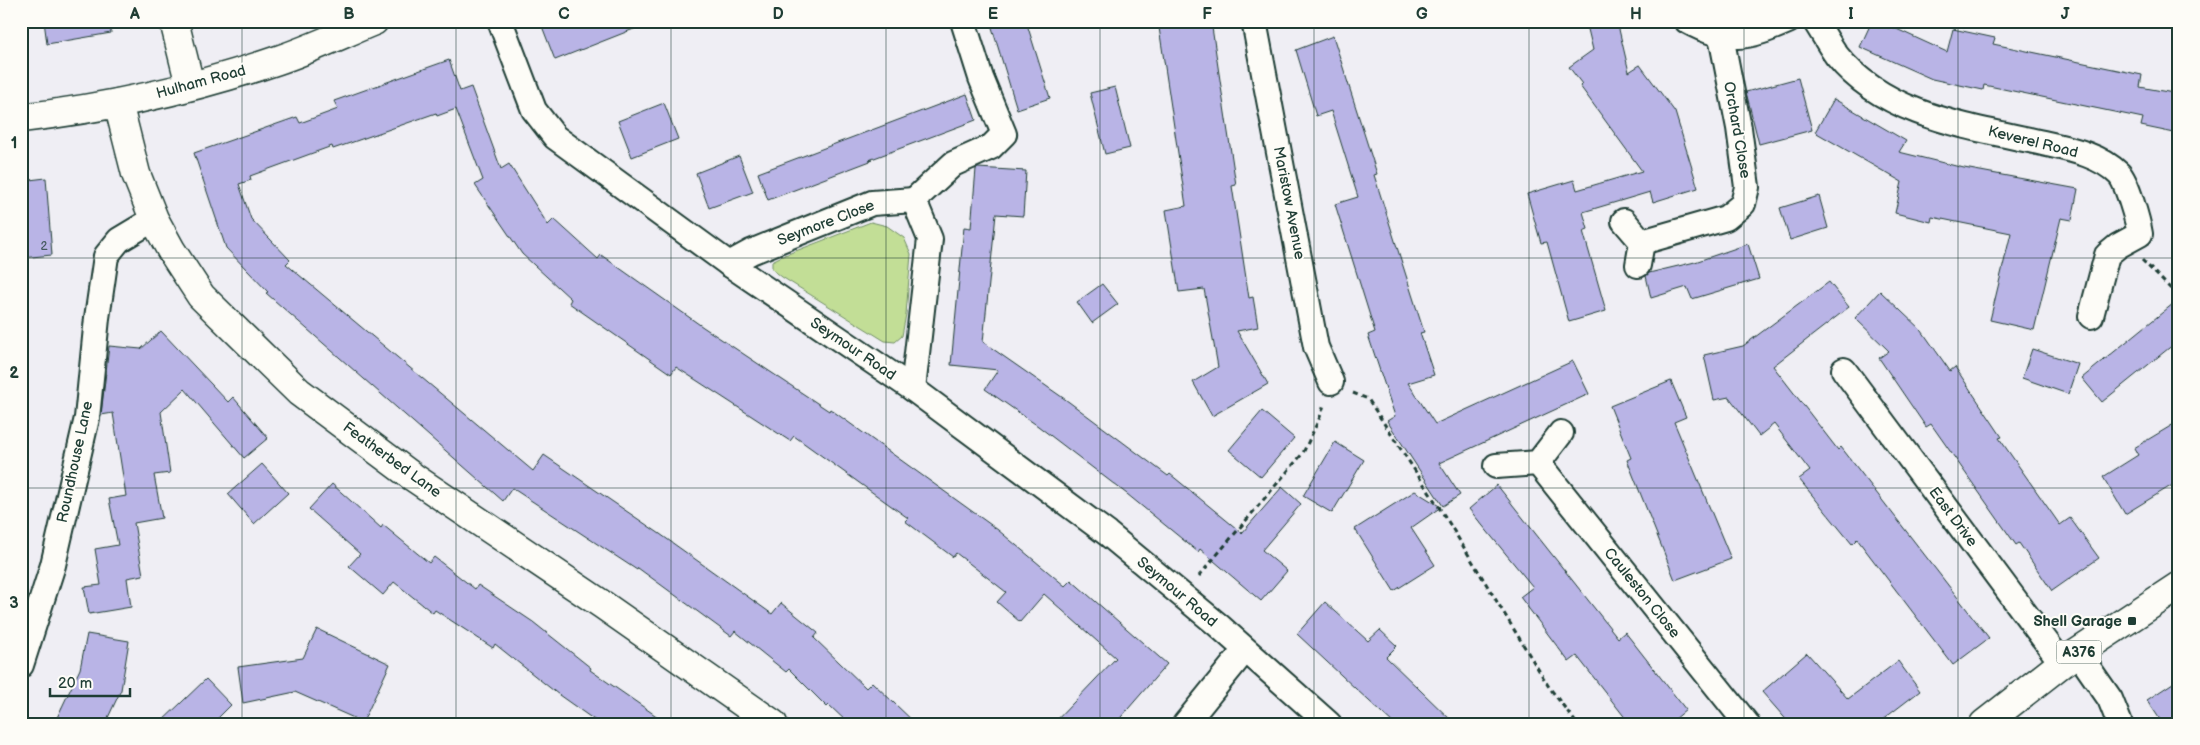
<svg xmlns="http://www.w3.org/2000/svg" width="2200" height="745" font-family="'Balsamiq Sans',sans-serif">
<style>
.green{fill:#c2de96;stroke:#708e65}
.building{fill:#b9b4e6;stroke:#1f3d34}
.lines{fill:none;stroke-linecap:round;stroke-linejoin:round}
.minor-casing{stroke:#1f3d34;stroke-width:28}
.tertiary-casing{stroke:#1f3d34;stroke-width:31}
.trunk-casing{stroke:#1f3d34;stroke-width:31}
.path{stroke:#1f3d34;stroke-width:3;stroke-dasharray:5 4;stroke-linecap:butt}
.minor{stroke:#fdfcf7;stroke-width:24}
.tertiary{stroke:#fdfcf7;stroke-width:28}
.trunk{stroke:#fdfcf7;stroke-width:28}
.grid{fill:none;stroke:#1f3d34;stroke-width:1;stroke-opacity:0.55}
.poi-dot{fill:#1f3d34;stroke:#fdfcf7;stroke-width:2}
.labels{text-anchor:middle;dominant-baseline:central;stroke-width:4;stroke-linejoin:round;paint-order:stroke}
.number-label{font-size:12px;fill:#465b60}
.shield{fill:#fdfcf7;stroke:#62766e;stroke-width:1}
.shield-label{font-size:14px;font-weight:bold;fill:#1f3d34}
.street-label{font-size:15px;fill:#1f3d34;stroke:#fdfcf7}
.poi-label{font-size:15px;font-weight:bold;fill:#1f3d34;stroke:#fdfcf7;text-anchor:end}
.neatline{fill:none;stroke:#1f3d34;stroke-width:2}
.grid-label{font-size:16px;text-anchor:middle;font-weight:bold;fill:#1f3d34}
</style>
<rect width="100%" height="100%" fill="#efeef4"/>
<filter id="ink" filterUnits="userSpaceOnUse"><feTurbulence type="fractalNoise" baseFrequency=".02" numOctaves="2"/><feDisplacementMap in="SourceGraphic" scale="10" xChannelSelector="R" yChannelSelector="G"/><feConvolveMatrix kernelMatrix="1 2 1 2 8 2 1 2 1" color-interpolation-filters="sRGB"/></filter>
<g filter="url(#ink)">
<path class="green" d="M871,222L887,226L904,238L911,254L906,314L902,336L895,342L885,341L782,277L772,269V261L780,257Z"/>
<g class="building">
<path d="M44,21H110L111,33L47,44Z"/>
<path d="M540,21H649V23L555,60Z"/>
<path d="M990,21H1026L1050,98L1017,109Z"/>
<path d="M1158,21H1211L1236,185L1232,186L1249,298L1253,297L1258,327L1237,331L1268,384L1212,416L1193,382L1218,367L1204,289L1179,292L1166,210L1186,206Z"/>
<path d="M1586,21H1617L1629,72L1640,65L1675,112L1698,188L1653,202L1650,192L1583,212L1588,229L1583,231L1606,311L1569,322L1547,242L1541,243L1527,194L1574,180L1577,190L1642,171L1580,86L1582,84L1569,67L1593,50Z"/>
<path d="M1872,21H1879L1947,52L1953,29L1995,38L1993,44L2142,75L2140,87L2179,94V134L2141,126L2143,118L1984,85L1983,90L1932,79L1860,47Z"/>
<path d="M1333,36L1377,174L1374,175L1424,332L1420,333L1434,375L1408,383L1435,424L1573,361L1589,394L1439,463L1460,495L1443,506L1387,421L1395,416L1368,335L1375,332L1335,204L1358,197L1331,111L1316,116L1296,50Z"/>
<path d="M449,60L460,91L471,87L501,169L509,164L548,225L554,219L598,259L601,255L703,327L829,411L830,409L998,530L1065,586L1071,580L1167,664L1115,724H1053L1116,658L1044,594L1020,622L997,602L1006,592L956,553L953,557L905,521L908,518L794,436L790,441L676,367L671,374L569,303L571,299L522,254L475,185L483,180L456,109L437,116L436,113L333,149L332,146L250,176L251,180L239,184L251,219L290,260L286,264L533,471L544,455L660,534L772,614L781,603L818,633L814,638L866,688L872,682L916,724H849L829,705L827,707L789,669L786,672L735,631L731,636L638,568L637,570L512,488L503,501L266,293L268,292L226,248L194,153L297,117L300,123L338,109L334,101Z"/>
<path d="M1798,78L1812,130L1759,144L1746,92Z"/>
<path d="M1115,87L1130,148L1105,154L1090,93Z"/>
<path d="M967,94L976,120L869,160H873L768,200L758,173Z"/>
<path d="M1834,99L1906,141L1899,152L1964,168L2078,189L2072,220L2061,218L2034,330L1990,320L2011,233L1932,217L1931,222L1895,213L1902,182L1815,132Z"/>
<path d="M664,103L678,139L632,157L618,121Z"/>
<path d="M739,156L753,192L709,208L696,173Z"/>
<path d="M978,168L1026,171L1023,216L996,214L983,342L1069,402L1168,476L1170,474L1242,533L1282,487L1301,504L1262,550L1287,571L1261,601L1200,549L1198,552L1127,494L1038,426L985,389L998,370L951,365L964,227L971,228L976,169Z"/>
<path d="M46,178L52,255L21,258V181Z"/>
<path d="M1819,196L1828,228L1790,240L1780,208Z"/>
<path d="M1748,244L1759,279L1692,299L1687,287L1651,298L1646,276L1649,273L1695,262Z"/>
<path d="M1829,282L1849,307L1773,366L1838,450L1841,447L1989,638L1953,665L1857,539L1852,544L1799,479L1810,471L1774,424L1759,436L1729,397L1714,400L1704,355L1743,346Z"/>
<path d="M1102,284L1118,304L1092,323L1077,302Z"/>
<path d="M1880,291L1922,331L1950,371L1955,367L2002,437L1999,438L2060,525L2070,518L2099,558L2052,591L2019,543L2016,545L1931,424L1926,427L1879,358L1889,351L1855,318Z"/>
<path d="M2179,299V340L2102,402L2082,378Z"/>
<path d="M161,331L228,402L233,397L268,438L244,458L185,389L161,412L170,473L154,475L162,518L134,523L143,575L127,578L131,607L89,614L84,587L101,585L95,549L118,545L109,499L126,496L113,413L101,415L109,346L141,349Z"/>
<path d="M2032,349L2078,364L2068,394L2022,378Z"/>
<path d="M1671,381L1686,417L1674,422L1731,559L1675,580L1627,460L1631,458L1610,406Z"/>
<path d="M1262,411L1294,438L1261,477L1229,450Z"/>
<path d="M2179,421V481L2125,514L2103,477L2138,455L2134,448Z"/>
<path d="M1335,442L1364,460L1332,513L1303,496Z"/>
<path d="M262,464L288,493L254,524L228,494Z"/>
<path d="M332,484L381,528L383,525L429,563L434,557L475,589L478,585L533,622L591,668L590,670L668,724H600L559,695L495,644L493,648L435,610L433,613L394,582L383,595L349,566L360,554L309,509Z"/>
<path d="M1497,485L1618,638L1625,632L1686,710L1669,724H1630L1577,656L1569,662L1520,597L1533,587L1469,509Z"/>
<path d="M1415,491L1441,507L1411,528L1435,565L1394,591L1355,529Z"/>
<path d="M1325,602L1368,641L1380,630L1397,646L1386,657L1455,724H1394L1356,689L1297,634Z"/>
<path d="M317,629L390,664L363,722L295,692L243,703L238,667L303,658Z"/>
<path d="M87,634L129,641L121,690L105,724H54L80,669Z"/>
<path d="M1807,653L1848,699L1898,661L1920,691L1877,724H1790L1762,692Z"/>
<path d="M206,679L231,705L212,724H159Z"/>
<path d="M2179,679V724H2163L2147,700Z"/>
</g>
<g class="lines">
<defs>
<g id="minor">
<path d="M500,21L534,110L555,137L729,264L913,389L1108,534L1218,625L1329,724"/>
<path d="M1254,21L1316,347L1331,382"/>
<path d="M1687,21C1727,43 1747,39 1788,21"/>
<path d="M1815,21C1823,33 1829,45 1837,56C1886,117 1972,127 2043,143C2069,149 2099,154 2119,174C2127,182 2138,222 2140,234L2118,246L2107,255L2091,316"/>
<path d="M914,200L953,164L991,147L1004,134L981,78L963,21"/>
<path d="M1624,221L1642,242L1638,265"/>
<path d="M1642,242L1726,218L1743,204L1747,187L1739,128L1721,36"/>
<path d="M729,264L751,252L872,203L914,200L930,239L913,389"/>
<path d="M1844,370L2062,663"/>
<path d="M1538,463L1747,724"/>
<path d="M1496,466L1538,463L1561,433"/>
<path d="M2078,653L2110,699L2120,724"/>
<path d="M21,665L53,565L87,418L97,318L106,256L119,240L154,219"/>
<path d="M1185,724L1245,650"/>
</g>
<g id="tertiary">
<path d="M174,21L190,85"/>
<path d="M118,103L136,174L154,219L171,250L201,296L299,392L413,477L603,605L773,724"/>
<path d="M21,118C108,108 196,88 278,60C311,49 342,34 374,21"/>
</g>
<path id="trunk" d="M1984,724L2062,663L2179,586"/>
</defs>
<use href="#minor" class="minor-casing"/>
<use href="#tertiary" class="tertiary-casing"/>
<use href="#trunk" class="trunk-casing"/>
<g class="path">
<path d="M2142,260L2179,297"/>
<path d="M1353,393L1368,399L1446,518L1549,687L1577,724"/>
<path d="M1199,576L1303,453L1320,417L1324,405"/>
</g>
<use href="#minor" class="minor"/>
<use href="#tertiary" class="tertiary"/>
<use href="#trunk" class="trunk"/>
</g>
</g>
<path class="grid" d="M242,21V724M456,21V724M671,21V724M886,21V724M1100,21V724M1314,21V724M1529,21V724M1744,21V724M1958,21V724M21,258H2179M21,488H2179"/>
<rect class="poi-dot" x="2127" y="616" width="10" height="10" rx="2.5"/>
<g class="labels">
<g class="number-label">
<text x="44" y="246">2</text>
</g>
<rect class="shield" x="2056.5" y="640.5" width="45" height="23" rx="4"/>
<g class="shield-label">
<text x="2079" y="652">A376</text>
</g>
<g class="street-label">
<text transform="translate(201 82) rotate(-15)">Hulham Road</text>
<text transform="translate(1737 130) rotate(80)">Orchard Close</text>
<text transform="translate(2033 142) rotate(14)">Keverel Road</text>
<text transform="translate(1289 203) rotate(79)">Maristow Avenue</text>
<text transform="translate(826 223) rotate(-21)">Seymore Close</text>
<text transform="translate(853 349) rotate(34)">Seymour Road</text>
<text transform="translate(392 460) rotate(36)">Featherbed Lane</text>
<text transform="translate(75 462) rotate(-78)">Roundhouse Lane</text>
<text transform="translate(1953 517) rotate(53)">East Drive</text>
<text transform="translate(1177 592) rotate(40)">Seymour Road</text>
<text transform="translate(1642 593) rotate(51)">Cauleston Close</text>
</g>
<g class="poi-label">
<text x="2122" y="621">Shell Garage</text>
</g>
</g>
<rect width="2200" height="745" fill="none" stroke="#fdfcf7" stroke-width="55"/>
<path d="M50 688v8h80v-8" fill="none" stroke="#1f3d34" stroke-width="2.5"/>
<text x="58" y="688" font-size="15" fill="#1f3d34" stroke="#fdfcf7" stroke-width="4" paint-order="stroke">20 m</text>
<rect x="28" y="28" width="2144" height="690" class="neatline"/>
<g class="grid-label">
<text x="135" y="19">A</text>
<text x="349" y="19">B</text>
<text x="564" y="19">C</text>
<text x="778" y="19">D</text>
<text x="993" y="19">E</text>
<text x="1207" y="19">F</text>
<text x="1422" y="19">G</text>
<text x="1636" y="19">H</text>
<text x="1851" y="19">I</text>
<text x="2065" y="19">J</text>
<text x="14" y="148">1</text>
<text x="14" y="378">2</text>
<text x="14" y="608">3</text>
</g>
</svg>
